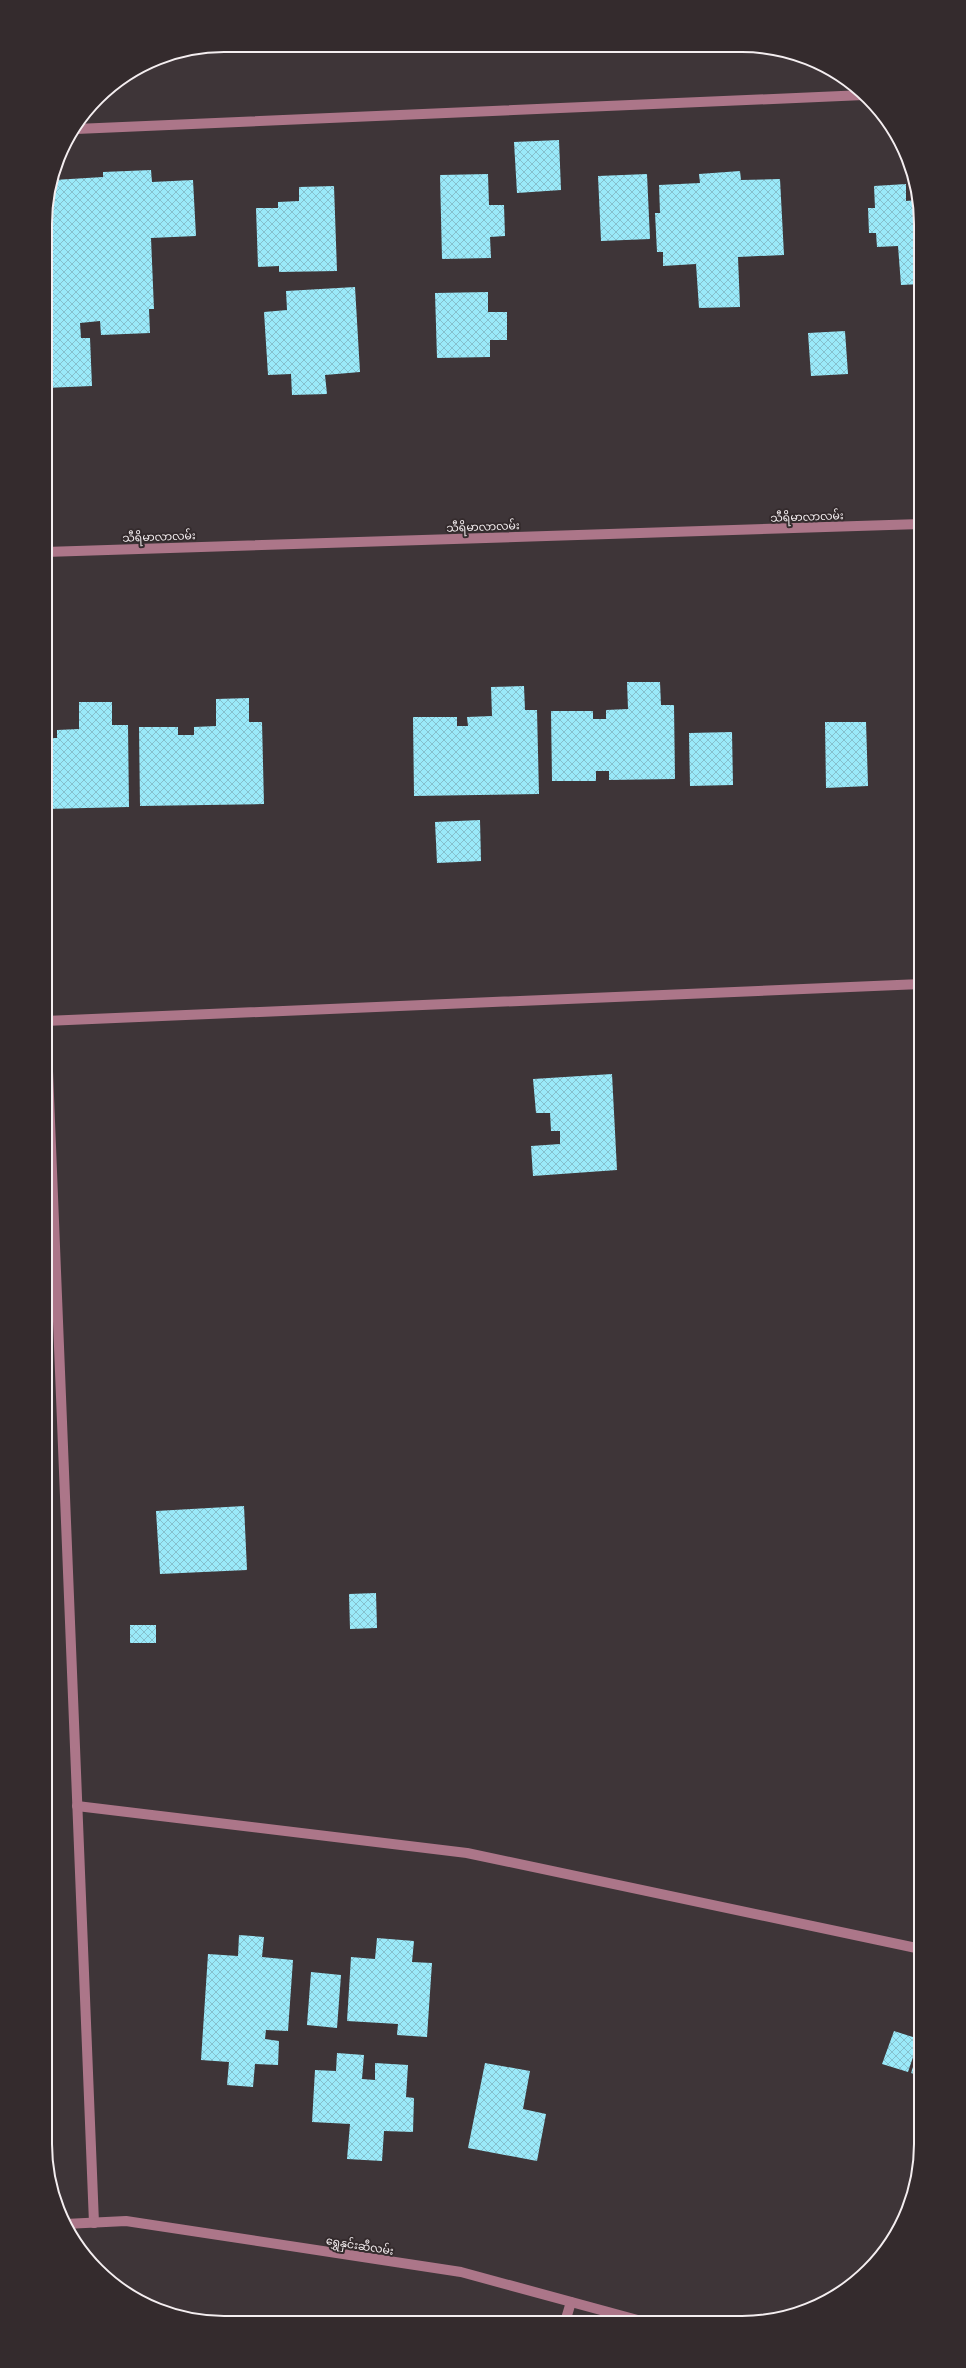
<svg xmlns="http://www.w3.org/2000/svg" width="966" height="2368" font-family="'Playfair Display','Noto Sans Myanmar',serif">
<style>
.building{fill:url(#building-cross-hatch)}
.lines{fill:none;stroke-linecap:round;stroke-linejoin:round}
.minor{stroke:#ac7689;stroke-width:10}
.labels{text-anchor:middle;dominant-baseline:central;stroke-width:4;stroke-linejoin:round;paint-order:stroke}
.street-label{font-size:11px;fill:#f4eef0;stroke:#342b2d}
.rim{fill:none;stroke:#f4eef0;stroke-width:2}
</style>
<defs>
<pattern id="building-cross-hatch" width="8" height="8" patternUnits="userSpaceOnUse"><rect width="8" height="8" fill="#9ae9f9"/><path d="M0 0l8 8M0 8l8-8" fill="none" stroke="#86c0cd"/></pattern>
</defs>
<rect width="100%" height="100%" fill="#3e3538"/>
<g class="building">
<path d="M559,140L561,190L517,193L514,142Z"/>
<path d="M151,170L152,182L193,180L196,236L151,238L154,309H149L150,333L101,335L100,321L80,323L81,338H90L92,386L45,388V212L54,180L103,177V172Z"/>
<path d="M740,171L741,180L780,179L784,255L738,257L740,307L699,308L696,264L663,266V252H657L655,213H660L659,185L700,183L699,174Z"/>
<path d="M488,174L489,205H504L505,236L490,237L491,258L442,259L440,175Z"/>
<path d="M647,174L650,239L601,241L598,176Z"/>
<path d="M906,184V201L918,200L921,224V284L901,285L898,246L877,247L876,233H869L868,208H875L874,186Z"/>
<path d="M334,186L337,271L279,272V266L258,267L256,208H278V202L299,201V187Z"/>
<path d="M355,287L360,372L325,375L327,394L292,395L291,374L268,375L264,312L287,310L286,291Z"/>
<path d="M488,292V312H507V340H490V357L437,358L435,293Z"/>
<path d="M845,331L848,374L811,376L808,333Z"/>
<path d="M627,682H660L661,705H674L675,779L609,780V771H596V781H552L551,711H593V719H606V710L628,709Z"/>
<path d="M524,686L525,710H537L539,794L414,796L413,717H457V726H468L467,717L492,716L491,687Z"/>
<path d="M249,698V722H262L264,804L140,806L139,727H178V735H194V727L216,726V699Z"/>
<path d="M79,702H112V725H128L129,807L45,809V738H57V730L79,729Z"/>
<path d="M825,722H866L868,786L826,788Z"/>
<path d="M732,732L733,785L690,786L689,733Z"/>
<path d="M480,820L481,861L437,863L435,822Z"/>
<path d="M612,1074L617,1170L533,1176L531,1146L560,1144V1131H551L550,1113H536L533,1079Z"/>
<path d="M244,1506L247,1570L160,1574L156,1511Z"/>
<path d="M376,1593L377,1628L350,1629L349,1594Z"/>
<rect x="130" y="1625" width="26" height="18"/>
<path d="M239,1935L264,1937L262,1957L293,1960L288,2031L266,2030L265,2039L279,2041L278,2065L255,2064L253,2087L227,2085L229,2062L201,2060L208,1954L238,1956Z"/>
<path d="M377,1938L414,1941L412,1962L432,1963L427,2037L397,2035L398,2024L347,2021L351,1957L375,1959Z"/>
<path d="M311,1972L341,1975L337,2028L307,2025Z"/>
<path d="M894,2031L919,2039L908,2072L882,2064Z"/>
<path d="M920,2046H921V2076L911,2073Z"/>
<path d="M337,2053L364,2055L362,2079L375,2080V2063L408,2065L406,2097L414,2098L413,2132L384,2131L382,2161L347,2159L350,2124L312,2122L315,2070L336,2071Z"/>
<path d="M485,2063L530,2071L523,2109L546,2114L537,2161L468,2148Z"/>
</g>
<g class="lines">
<g class="minor">
<path d="M76,129L864,95"/>
<path d="M45,552L921,524"/>
<path d="M45,1021L921,984"/>
<path d="M46,1021L94,2223"/>
<path d="M77,1806L467,1853L921,1949"/>
<path d="M65,2224L126,2221L461,2272L645,2322"/>
<path d="M565,2322L571,2302"/>
</g>
</g>
<g class="labels">
<g class="street-label">
<text transform="translate(807 516) rotate(-2)">သီရိမာလာလမ်း</text>
<text transform="translate(483 526) rotate(-2)">သီရိမာလာလမ်း</text>
<text transform="translate(159 536) rotate(-2)">သီရိမာလာလမ်း</text>
<text transform="translate(360 2245) rotate(9)">ရွှေနှင်းဆီလမ်း</text>
</g>
</g>
<path d="M0 0H966V2368H0ZM224 52H742A172 172 0 0 1 914 224V2144A172 172 0 0 1 742 2316H224A172 172 0 0 1 52 2144V224A172 172 0 0 1 224 52Z" fill="#342b2d" fill-rule="evenodd"/>
<path class="rim" d="M224 52H742A172 172 0 0 1 914 224V2144A172 172 0 0 1 742 2316H224A172 172 0 0 1 52 2144V224A172 172 0 0 1 224 52Z"/>
</svg>
